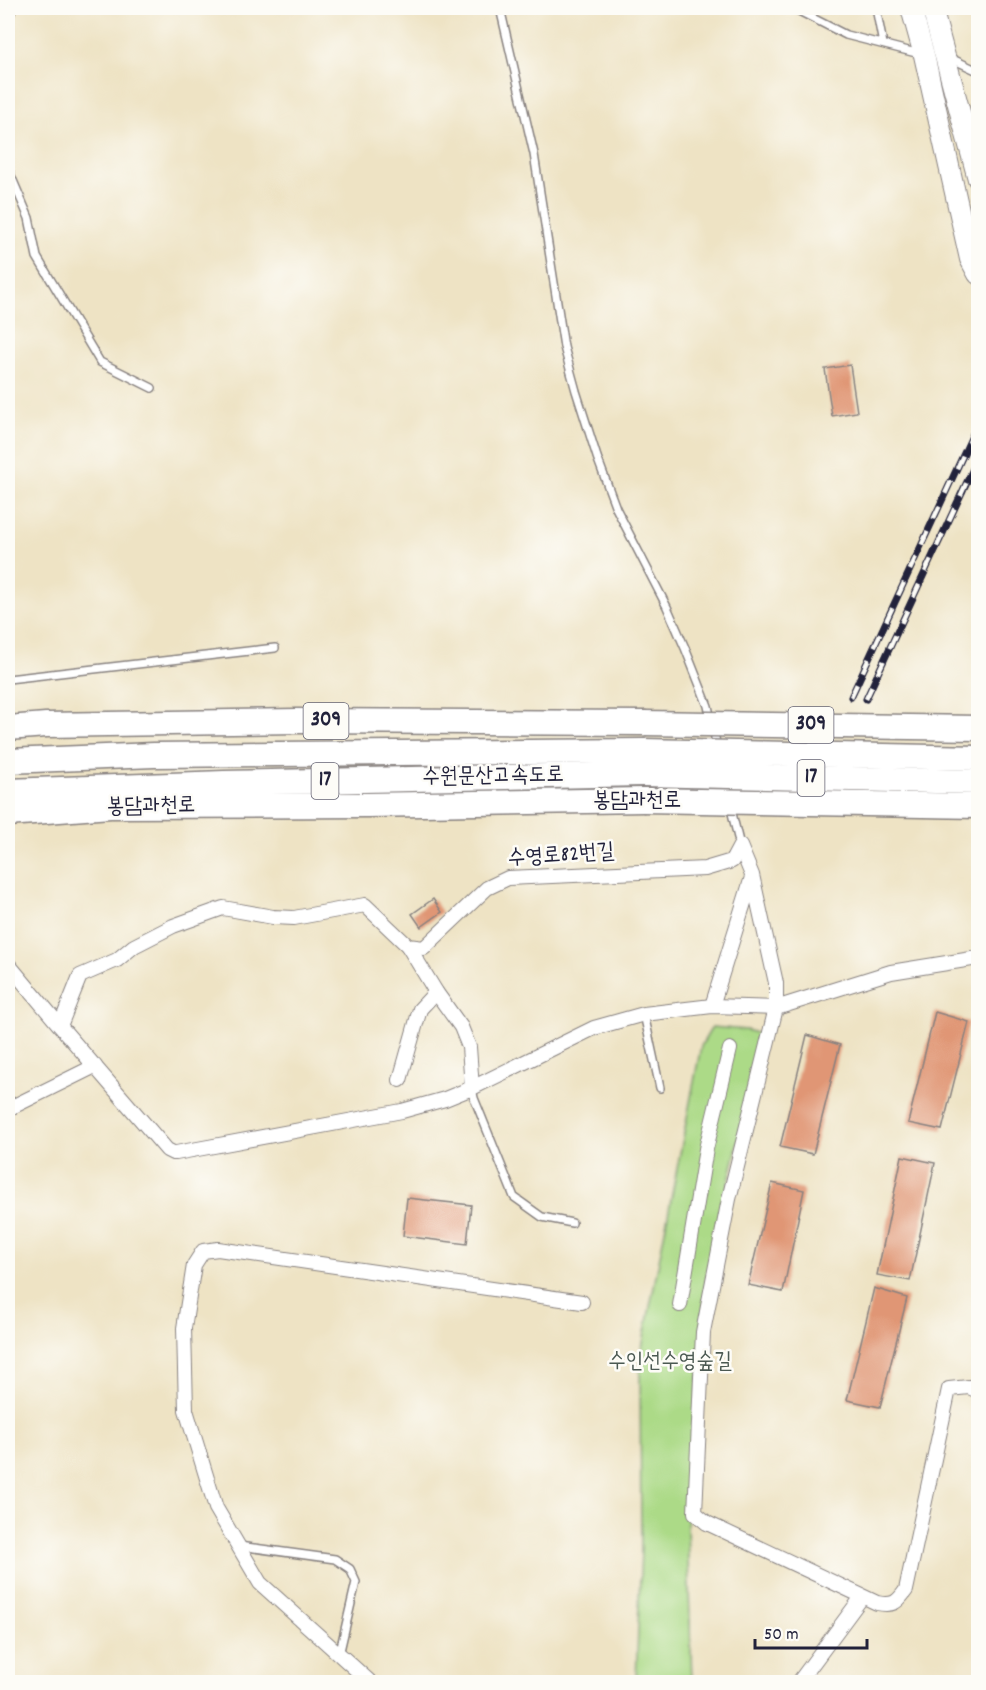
<svg xmlns="http://www.w3.org/2000/svg" width="986" height="1690" font-family="Dekko,'Poor Story',sans-serif">
<style>
.green{fill:#acda87;stroke:#677e61;stroke-width:1.5}
.building{fill:#e09675}
.lines{fill:none;stroke-linecap:round;stroke-linejoin:round}
.lane-casing{stroke:#888280;stroke-width:10}
.street-casing{stroke:#888280;stroke-width:16}
.secondary-casing{stroke:#888280;stroke-width:22}
.highway-casing{stroke:#888280;stroke-width:27}
.lane{stroke:#fff;stroke-width:7}
.street{stroke:#fff;stroke-width:14}
.secondary{stroke:#fff;stroke-width:20}
.highway{stroke:#fff;stroke-width:24}
.rail-casing{stroke:#22223b;stroke-width:7}
.rail{stroke:#fdfcf7;stroke-width:4.5;stroke-dasharray:14;stroke-linecap:butt}
.highway-bridge-casing{stroke:#888280;stroke-width:27;stroke-linecap:butt}
.highway-bridge{stroke:#fff;stroke-width:24}
.labels{text-anchor:middle;dominant-baseline:central;stroke-width:5;stroke-linejoin:round;paint-order:stroke}
.shield{fill:#fdfcf7;stroke:#646373;stroke-width:1.5}
.shield-label{font-size:21px;font-weight:bold;fill:#22223b}
.street-label{font-size:22px;fill:#22223b;stroke:#fdfcf7}
.park-label{font-size:22px;fill:#4b5952;stroke:#fdfcf7}
</style>
<rect width="100%" height="100%" fill="#fdfcf7"/>
<filter id="ink" filterUnits="userSpaceOnUse"><feTurbulence type="fractalNoise" baseFrequency=".0167" numOctaves="2"/><feDisplacementMap in="SourceGraphic" scale="12" xChannelSelector="R" yChannelSelector="G"/><feConvolveMatrix kernelMatrix="1 2 1 2 8 2 1 2 1" color-interpolation-filters="sRGB"/></filter>
<filter id="wash" filterUnits="userSpaceOnUse"><feTurbulence type="fractalNoise" baseFrequency=".008" numOctaves="4" result="noise"/><feDisplacementMap in="SourceGraphic" scale="24" xChannelSelector="R" yChannelSelector="G"/><feGaussianBlur stdDeviation="1.35" result="paint"/><feColorMatrix in="noise" values="0 0 0 0 0 0 0 0 0 0 0 0 0 0 0 0 0 1.4 0 .05"/><feComposite in="paint" operator="in"/></filter>
<g filter="url(#wash)">
<rect width="100%" height="100%" fill="#eee3c4"/>
<path class="green" d="M712,1027L746,1030L763,1035L706,1280L687,1526L692,1682H636L641,1549L640,1358L701,1046Z"/>
<g id="blocks">
<g class="building">
<path d="M850,365L857,412L832,416L825,369Z"/>
<path d="M433,899L442,912L421,927L412,914Z"/>
<path d="M935,1012L969,1022L942,1130L908,1123Z"/>
<path d="M807,1035L840,1045L813,1154L780,1147Z"/>
<path d="M902,1156L935,1163L910,1281L877,1275Z"/>
<path d="M772,1183L804,1190L783,1292L748,1285Z"/>
<path d="M407,1198L471,1205L467,1244L403,1236Z"/>
<path d="M874,1288L907,1298L880,1407L847,1400Z"/>
</g>
</g>
</g>
<g filter="url(#ink)">
<use href="#blocks" fill-opacity="0" stroke="#888280" stroke-width="1.5"/>
<g class="lines">
<defs>
<g id="lane">
<path d="M500,8L534,154L564,347L576,391L597,457L616,508L667,607L685,648L708,706L717,747"/>
<path d="M793,8L846,35L920,54"/>
<path d="M876,8L883,44"/>
<path d="M8,19L13,8"/>
<path d="M948,57L978,71"/>
<path d="M8,169L29,218L37,257L100,362L152,388"/>
<path d="M8,679L275,648"/>
<path d="M730,805L740,846"/>
<path d="M644,1014L660,1088"/>
<path d="M472,1088L474,1098L514,1197L542,1217L572,1223"/>
<path d="M239,1546L335,1559L350,1569L356,1582L339,1655"/>
</g>
<g id="street">
<path d="M408,946L436,992L461,1027L469,1047L472,1088"/>
<path d="M978,958L891,972L776,1008L729,1199L703,1332L695,1513L707,1523L877,1603C893,1606 897,1603 906,1590L949,1389L969,1387L978,1391"/>
<path d="M8,964L60,1026L80,976L117,960L134,946L173,926L223,908L273,917L294,918L365,905L408,946L424,948L487,888L508,878L705,869L732,861L740,846L752,875L776,983V1008L712,1006L644,1014L594,1028L472,1088L445,1099L402,1111L176,1153H173L167,1150L60,1026"/>
<path d="M712,1006L752,877"/>
<path d="M400,1080L420,1009L436,992"/>
<path d="M8,1109L95,1066"/>
<path d="M680,1305L706,1149L730,1049"/>
<path d="M370,1682L260,1583L216,1508L186,1410L184,1328L194,1265L203,1251L218,1249L582,1302"/>
<path d="M799,1682L862,1597"/>
</g>
<g id="secondary">
<path d="M911,8L924,55L970,259L978,274"/>
<path d="M932,8L978,179"/>
</g>
<g id="highway">
<path d="M8,728L46,725L297,721L644,723"/>
<path d="M8,761L154,755L643,751"/>
<path d="M8,791L224,783L643,774"/>
<path d="M8,814L110,806L368,805L643,800"/>
</g>
</defs>
<use href="#lane" class="lane-casing"/>
<use href="#street" class="street-casing"/>
<use href="#secondary" class="secondary-casing"/>
<use href="#highway" class="highway-casing"/>
<use href="#lane" class="lane"/>
<use href="#street" class="street"/>
<use href="#secondary" class="secondary"/>
<use href="#highway" class="highway"/>
<defs>
<g id="rail">
<path d="M851,697L978,423"/>
<path d="M866,699L978,458"/>
</g>
</defs>
<use href="#rail" class="rail-casing"/>
<use href="#rail" class="rail"/>
<defs>
<g id="highway-bridge">
<path d="M644,723L978,728"/>
<path d="M643,751L978,758"/>
<path d="M643,774L978,782"/>
<path d="M643,800L978,806"/>
</g>
</defs>
<use href="#highway-bridge" class="highway-bridge-casing"/>
<use href="#highway-bridge" class="highway-bridge"/>
</g>
</g>
<g class="labels">
<g class="shield">
<rect x="303.5" y="703" width="45" height="36" rx="4.5"/>
<rect x="788.5" y="707" width="45" height="36" rx="4.5"/>
<rect x="797.5" y="760" width="27" height="36" rx="4.5"/>
<rect x="311.5" y="763" width="27" height="36" rx="4.5"/>
</g>
<g class="shield-label">
<text x="326" y="721">309</text>
<text x="811" y="725">309</text>
<text x="811" y="778">17</text>
<text x="325" y="781">17</text>
</g>
<g class="street-label">
<text transform="translate(493 777) rotate(-1)">수원문산고속도로</text>
<text x="637" y="801">봉담과천로</text>
<text transform="translate(151 807) rotate(-1)">봉담과천로</text>
<text transform="translate(561 856) rotate(-4)">수영로82번길</text>
</g>
<g class="park-label">
<text x="670" y="1362">수인선수영숲길</text>
</g>
</g>
<rect width="986" height="1690" fill="none" stroke="#fdfcf7" stroke-width="30"/>
<path d="M755 1639v9h112v-9" fill="none" stroke="#22223b" stroke-width="3"/>
<text x="764" y="1639" font-size="18" fill="#22223b" stroke="#fdfcf7" stroke-width="4.5" paint-order="stroke">50 m</text>
</svg>
